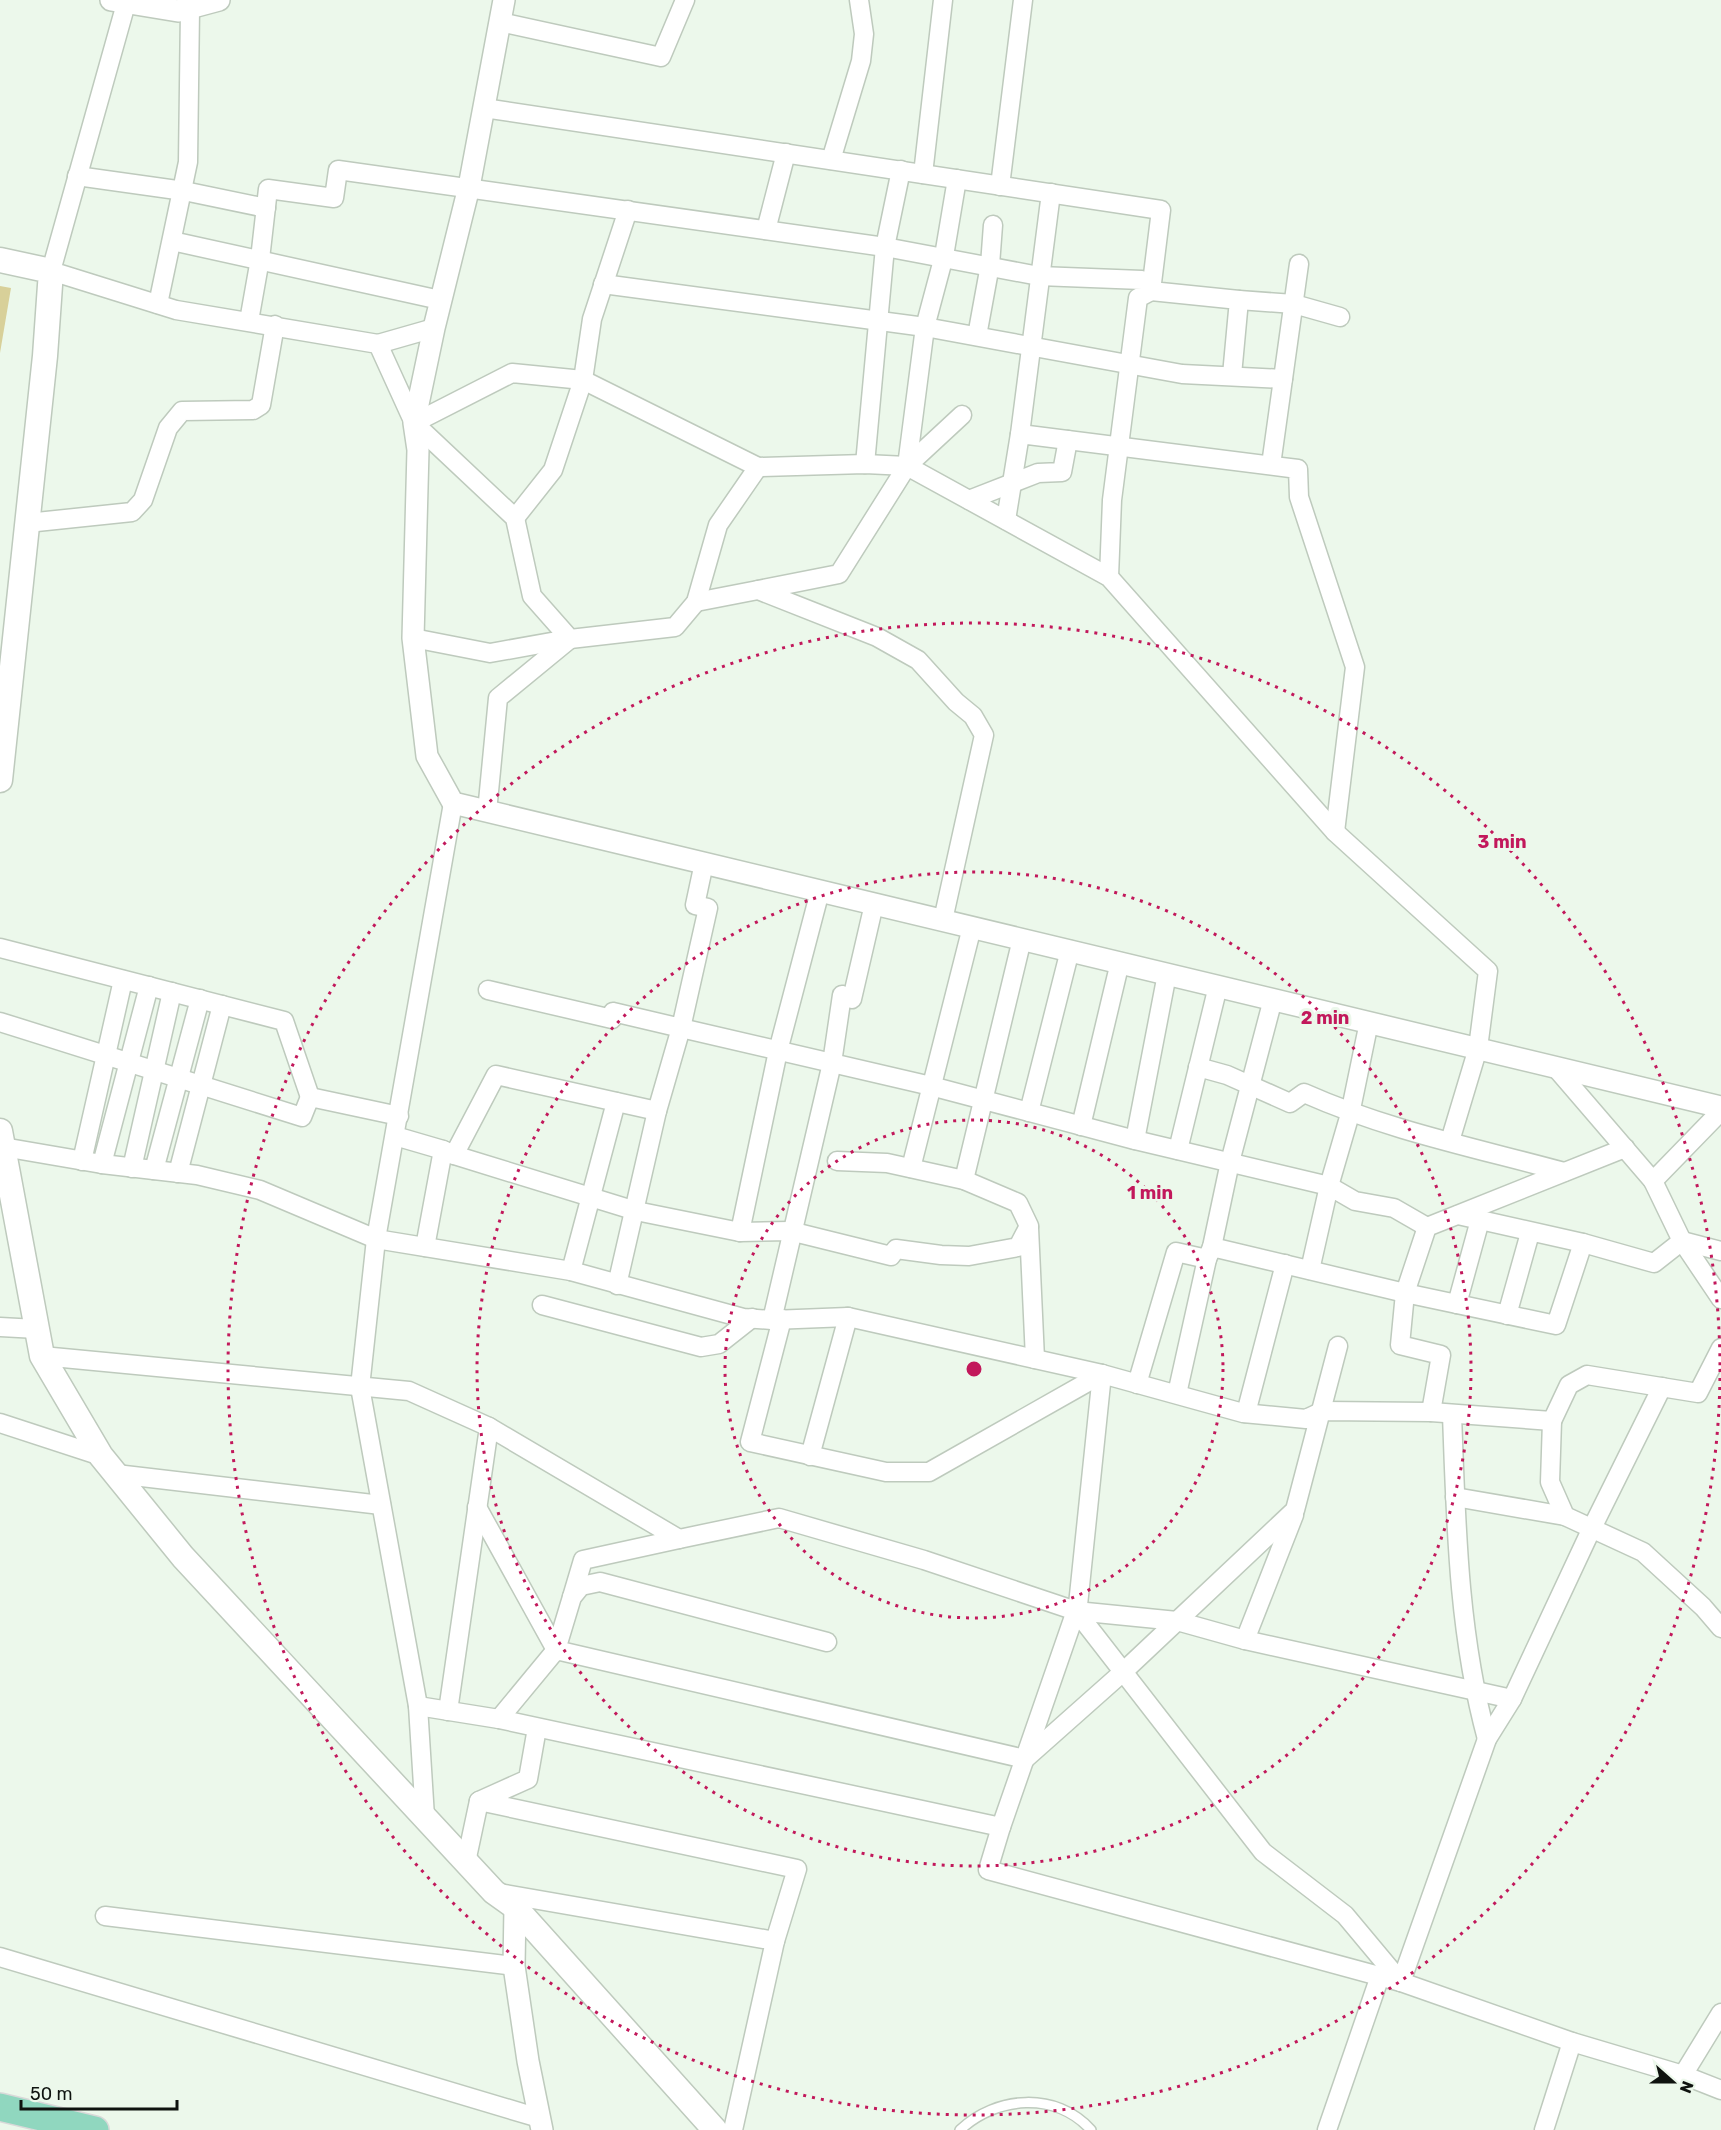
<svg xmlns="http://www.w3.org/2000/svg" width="1721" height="2130" font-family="Rubik,sans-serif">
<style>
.green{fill:#d8d099}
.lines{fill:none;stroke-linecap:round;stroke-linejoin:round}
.service-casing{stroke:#becabd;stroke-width:12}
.minor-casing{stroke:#becabd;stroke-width:21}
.tertiary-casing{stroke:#becabd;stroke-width:24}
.secondary-casing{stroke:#becabd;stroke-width:27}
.primary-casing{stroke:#d9d9d9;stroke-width:30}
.service{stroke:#fff;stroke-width:9}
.minor{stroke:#fff;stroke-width:18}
.tertiary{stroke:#fff;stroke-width:21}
.secondary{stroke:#fff;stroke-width:24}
.primary{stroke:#90d7bf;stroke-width:27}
.ring{fill:none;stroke:#c2185b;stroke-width:3;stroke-dasharray:3 6}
.centre{fill:#c2185b;stroke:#ecf8eb;stroke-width:3}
.ring-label{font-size:18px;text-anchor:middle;font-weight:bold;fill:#c2185b;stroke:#ecf8eb;stroke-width:6;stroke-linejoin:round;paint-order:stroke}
</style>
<rect width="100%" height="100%" fill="#ecf8eb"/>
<path class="green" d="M0,286L11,288L0,353Z"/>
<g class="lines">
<defs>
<path id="service" d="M960,2130C996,2096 1056,2091 1091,2130"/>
<g id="minor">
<path d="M127,0L51,271L176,310L378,344L414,423L515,518L532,596L570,639L675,627L696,602L718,525L758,467"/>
<path d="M500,22L661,57L685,0"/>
<path d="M484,108L1161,210L1151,291L1239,300L1232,375"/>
<path d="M831,160L861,61L864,34L859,0"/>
<path d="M923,174L943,0"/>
<path d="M77,176L184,191L266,208"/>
<path d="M1000,186L1023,0"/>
<path d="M766,230L786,153"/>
<path d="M172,241L440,300"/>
<path d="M603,284L925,327L1182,374L1283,379"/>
<path d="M1239,300L1294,304L1340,317"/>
<path d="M158,304L188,162L190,9"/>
<path d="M249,321L260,259L268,189L334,198L338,170L885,247L1039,276L1142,280L1151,291L1138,298L1112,500L1109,577"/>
<path d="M977,336L990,265L993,225"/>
<path d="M378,344L434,328"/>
<path d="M414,423L512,373L583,380L758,467L865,464L907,466L1109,577L1335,832L1488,971L1478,1048L1450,1141"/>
<path d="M1020,434L1051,193"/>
<path d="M865,464L885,247L901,170"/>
<path d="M1271,465L1299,264"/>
<path d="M907,466L925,327L944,256L957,179"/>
<path d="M969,500L1038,473L1062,472L1068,440"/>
<path d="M515,518L553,470L583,380L592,319L628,210"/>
<path d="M1006,520L1020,434L1298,469L1299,497L1355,667L1335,832"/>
<path d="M27,523L132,512L143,500L168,428L182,411L253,410L261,405L275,325"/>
<path d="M758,590L839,574L907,466L962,415"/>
<path d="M696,602L758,590L877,637L918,660L956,702L973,716L984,735L943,920"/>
<path d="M413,638L490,653L568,639"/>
<path d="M487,812L498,698L570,639"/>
<path d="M0,948L284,1021L310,1097"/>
<path d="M488,990L612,1019L613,1012L681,1028L708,908L695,905L704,863"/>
<path d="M0,1022L302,1117L310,1097L399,1116"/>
<path d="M1198,1067L1227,1075L1290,1103L1304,1093C1387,1130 1476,1148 1564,1172"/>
<path d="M1555,1067L1653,1181L1721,1111"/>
<path d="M1029,1112L1070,950"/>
<path d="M1081,1126L1120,962"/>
<path d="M395,1136L443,1150"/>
<path d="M1135,1140L1167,974"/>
<path d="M3,1147L102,1164L197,1175L260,1190L376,1239L571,1271L743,1318L772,1320L848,1317L1102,1374L1243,1413L1306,1419L1323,1411L1431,1412L1441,1355L1400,1345L1405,1293L1427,1227L1625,1148"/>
<path d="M1178,1150L1218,986"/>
<path d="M454,1155L636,1211L740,1232L790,1231L891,1256L896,1249L941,1255L969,1256L1018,1247L1029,1226L1018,1203L964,1180L887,1163L837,1161"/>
<path d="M82,1161L123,980"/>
<path d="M102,1164L149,986"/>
<path d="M132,1168L172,992"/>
<path d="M911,1168L972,927"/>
<path d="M154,1170L200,999"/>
<path d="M178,1173L222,1005"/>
<path d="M964,1180L1022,939"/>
<path d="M1653,1181L1682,1241L1721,1299"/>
<path d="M1458,1215L1583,1243L1654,1263L1682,1241L1721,1251"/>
<path d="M1029,1228L1035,1359"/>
<path d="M740,1232L778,1051L820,891"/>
<path d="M425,1247L443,1150L454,1155L496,1075L657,1111L681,1028L931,1086L1135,1140L1329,1186L1355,1201L1394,1208L1427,1227"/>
<path d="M1212,1247L1230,1162L1273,999"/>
<path d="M1310,1270L1329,1186L1350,1114L1369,1022"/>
<path d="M571,1271L616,1102"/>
<path d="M617,1285L657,1111"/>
<path d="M1457,1304L1480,1220"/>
<path d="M542,1305L701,1347L719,1344L752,1318"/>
<path d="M1507,1315L1530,1233"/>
<path d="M782,1319L750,1442L886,1472H929L1102,1374"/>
<path d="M772,1320L832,1063L842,995L852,999L874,904"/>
<path d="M0,1327L37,1329"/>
<path d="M42,1356L409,1391L489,1427L448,1711"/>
<path d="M1137,1384L1176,1252L1207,1259L1212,1247L1405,1293L1556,1325L1583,1243"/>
<path d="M1177,1394L1207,1259"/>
<path d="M1431,1412L1552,1421L1569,1385L1587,1375L1698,1393L1721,1348"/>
<path d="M1246,1413L1285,1264"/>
<path d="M1452,1414C1456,1523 1458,1633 1487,1739"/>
<path d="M1552,1421L1550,1482L1565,1516L1643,1552L1703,1607L1721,1628"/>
<path d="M0,1423L101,1456"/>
<path d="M489,1427L679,1539L779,1518L924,1560L1076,1611L1177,1621L1245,1640L1512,1699"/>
<path d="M810,1456L848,1317"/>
<path d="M116,1474L381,1505"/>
<path d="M1455,1497L1565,1516"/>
<path d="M477,1507L556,1650"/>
<path d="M572,1597L583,1560L679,1539"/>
<path d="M1076,1611L1263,1852L1345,1915L1401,1982"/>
<path d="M1245,1640L1294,1515"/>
<path d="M556,1650L572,1597L581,1586L600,1582L827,1642"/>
<path d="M418,1706L499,1719L1001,1827L988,1870L1401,1982L1572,2042L1683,2075L1721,2013"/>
<path d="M499,1719L556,1650L1025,1759L1123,1672L1295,1510L1338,1346"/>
<path d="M479,1801L528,1779L537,1728"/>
<path d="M425,1817L418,1706L360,1387L376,1239L453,803"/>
<path d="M1001,1827L1078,1605L1102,1374"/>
<path d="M466,1862L479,1801L797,1869L775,1941"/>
<path d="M499,1893L775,1941L733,2130"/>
<path d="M105,1916L514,1966"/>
<path d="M0,1957L539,2118"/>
<path d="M1401,1982L1487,1739L1512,1699L1591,1530L1662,1387"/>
<path d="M1683,2075L1721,2090"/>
<path d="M1327,2130L1380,1976"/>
<path d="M1544,2130L1572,2042"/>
</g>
<g id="tertiary">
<path d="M111,0L178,11L219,0"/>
<path d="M504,0L469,187L434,328L414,423L418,450L413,638L427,756L453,803L1721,1107"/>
<path d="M515,1907L514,1966L528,2061L542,2130"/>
</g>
<g id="secondary">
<path d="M0,260L51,271L45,356L0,780"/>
<path d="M0,1131L42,1356L101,1456L183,1557L494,1892L515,1907L715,2130"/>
</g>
<path id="primary" d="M0,2107L95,2130"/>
</defs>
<use href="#service" class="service-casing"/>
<use href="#minor" class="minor-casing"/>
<use href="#tertiary" class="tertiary-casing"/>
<use href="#secondary" class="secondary-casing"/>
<use href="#primary" class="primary-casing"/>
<use href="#service" class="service"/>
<use href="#minor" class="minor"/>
<use href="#tertiary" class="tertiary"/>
<use href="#secondary" class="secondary"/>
<use href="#primary" class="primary"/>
</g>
<g class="ring">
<circle cx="974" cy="1369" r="249"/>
<circle cx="974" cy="1369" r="497"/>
<circle cx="974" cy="1369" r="746"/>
</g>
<circle cx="974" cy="1369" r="9" class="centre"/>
<g class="ring-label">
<text x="1502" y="848">3 min</text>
<text x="1325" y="1024">2 min</text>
<text x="1150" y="1199">1 min</text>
</g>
<g transform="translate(1673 2082) rotate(111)" stroke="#ecf8eb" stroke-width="4.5" paint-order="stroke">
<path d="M0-4.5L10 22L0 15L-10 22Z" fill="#0f130f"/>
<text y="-9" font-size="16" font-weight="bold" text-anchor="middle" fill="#0f130f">N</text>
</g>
<path d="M21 2100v9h156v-9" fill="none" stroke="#0f130f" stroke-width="3"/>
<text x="30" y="2100" font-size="18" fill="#0f130f" stroke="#ecf8eb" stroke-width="4.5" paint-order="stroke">50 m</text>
</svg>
